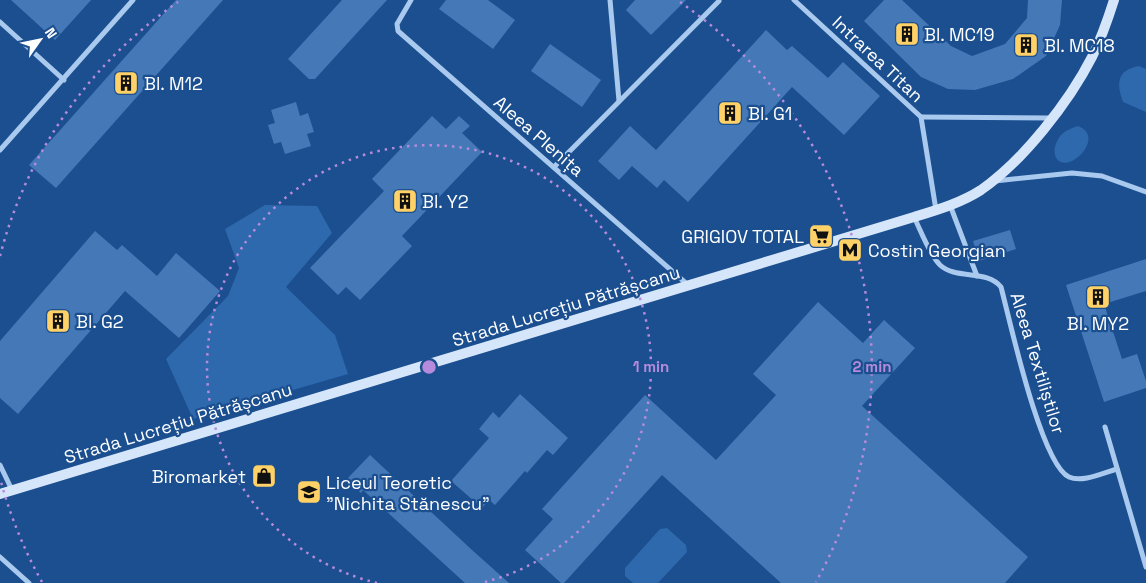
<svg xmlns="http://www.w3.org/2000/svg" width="1146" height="583" font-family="'Space Grotesk',sans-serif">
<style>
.green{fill:#2e69ad}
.building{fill:#4478b7}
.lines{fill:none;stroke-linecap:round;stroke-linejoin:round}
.street{stroke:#a9c9ee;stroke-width:5}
.secondary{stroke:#d6e6fa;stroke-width:10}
.ring{fill:none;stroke:#b68bdc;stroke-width:2.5;stroke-dasharray:2.5 5}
.labels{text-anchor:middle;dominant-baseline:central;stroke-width:4.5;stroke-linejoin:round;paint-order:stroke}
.poi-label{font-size:18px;fill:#fff;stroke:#1b4f8f;text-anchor:start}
.street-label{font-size:18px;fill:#fff;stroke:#1b4f8f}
.centre{fill:#b68bdc;stroke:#1b4f8f;stroke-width:2.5}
.ring-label{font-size:15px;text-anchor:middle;font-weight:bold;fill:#b68bdc;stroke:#1b4f8f;stroke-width:4.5;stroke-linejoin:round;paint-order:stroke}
</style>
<rect width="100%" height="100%" fill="#1b4f8f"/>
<g class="green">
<path d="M1139,66L1146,69V112L1123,102C1116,83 1117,70 1139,66Z"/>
<path d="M1078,126C1104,136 1075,168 1061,162C1050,157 1055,142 1061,135C1066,130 1072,128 1078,126Z"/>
<path d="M265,205L317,206L332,233L286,287L335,335L348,374L193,419L166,359L228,296L239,268L225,229Z"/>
<path d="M667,528L686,545L687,552L658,583H633L625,576V568L660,529Z"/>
</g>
<g class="building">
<path d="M11,0H91L55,40Z"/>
<path d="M176,0H223L56,188L29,165Z"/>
<path d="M342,0H387L315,79H309L288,59Z"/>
<path d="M446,0H488L515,20L493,49L439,9Z"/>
<path d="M635,0H686L651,35L626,10Z"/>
<path d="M884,0H902L951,46L972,56L1005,44L1027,18L1028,0H1062L1060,25L1046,56L1013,79L975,90L948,89L921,77L864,21Z"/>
<path d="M766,30L787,50L792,46L828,78L843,62L880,96L844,135L792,87L688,202L664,180L657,188L632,166L619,180L598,161L630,126L656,150Z"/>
<path d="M550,44L601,80L582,107L531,71Z"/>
<path d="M296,102L300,116L308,113L314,132L307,134L311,146L285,154L281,142L274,144L268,125L275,123L271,110Z"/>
<path d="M432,116L446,129L459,116L470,126L462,133L482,152L402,236L412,246L360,300L346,287L338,295L310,268L384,191L372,179Z"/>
<path d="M1010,230L1016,249L979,261L973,241Z"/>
<path d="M95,231L117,250L122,245L157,276L176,253L220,291L179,338L125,291L18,414L0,398V341Z"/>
<path d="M1146,259V291L1104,304L1122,359L1137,354L1146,381V388L1104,402L1066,285Z"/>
<path d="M818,302L863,343L884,320L915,348L862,406L1028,557L1005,583H781L662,475L564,583H561L525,550L553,519L542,509L645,395L716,460L776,395L753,374Z"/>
<path d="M520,394L568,438L553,455L547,450L527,473L525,471L495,505L489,500L482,508L451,481L489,438L479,429L493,412L499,418Z"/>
<path d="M370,455L472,550L509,583H465L363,490L361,493L346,480Z"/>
</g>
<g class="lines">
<g class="street">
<path d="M411,0L397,24L398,31L688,285"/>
<path d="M610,0L619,101"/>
<path d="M794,0L921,117L936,210"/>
<path d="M0,22L64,80"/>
<path d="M921,117L1051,118"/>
<path d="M0,150L133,0"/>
<path d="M554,167L719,1"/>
<path d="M995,181L1072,173L1102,176L1146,192"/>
<path d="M950,205L977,276"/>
<path d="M914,217C921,231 929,254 940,265C956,280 987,269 1001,287C1010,321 1041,464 1069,477C1082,483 1103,473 1117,469"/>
<path d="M1105,427L1146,567"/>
<path d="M0,465L12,490"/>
<path d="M0,557L29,583"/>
</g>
<path class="secondary" d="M0,494L914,217C937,210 961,203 981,190C1023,161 1069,102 1092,57C1101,39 1108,19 1114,0"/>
</g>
<g class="ring">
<path d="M377 583A222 222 0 1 1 481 583"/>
<path d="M42 582A443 443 0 0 1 0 478M0 256A443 443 0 0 1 178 2M680 2A443 443 0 0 1 816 582"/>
</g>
<defs>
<symbol id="building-square" viewBox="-11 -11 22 22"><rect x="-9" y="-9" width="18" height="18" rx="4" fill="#ffd166" stroke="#1b4f8f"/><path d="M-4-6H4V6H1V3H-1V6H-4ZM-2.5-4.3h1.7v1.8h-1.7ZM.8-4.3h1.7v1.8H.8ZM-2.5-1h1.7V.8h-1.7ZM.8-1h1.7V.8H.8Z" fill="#111"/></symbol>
<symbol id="supermarket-square" viewBox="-11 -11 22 22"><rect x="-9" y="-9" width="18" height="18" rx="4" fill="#ffd166" stroke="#1b4f8f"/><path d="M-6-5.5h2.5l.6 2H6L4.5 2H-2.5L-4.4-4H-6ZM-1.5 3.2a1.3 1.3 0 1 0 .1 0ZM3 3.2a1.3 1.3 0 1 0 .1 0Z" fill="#111"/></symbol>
<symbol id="metro-square" viewBox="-11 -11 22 22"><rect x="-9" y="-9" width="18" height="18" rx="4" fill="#ffd166" stroke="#1b4f8f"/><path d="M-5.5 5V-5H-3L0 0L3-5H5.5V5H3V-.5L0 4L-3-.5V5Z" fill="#111"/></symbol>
<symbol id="shop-square" viewBox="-11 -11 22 22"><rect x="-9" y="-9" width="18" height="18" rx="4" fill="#ffd166" stroke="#1b4f8f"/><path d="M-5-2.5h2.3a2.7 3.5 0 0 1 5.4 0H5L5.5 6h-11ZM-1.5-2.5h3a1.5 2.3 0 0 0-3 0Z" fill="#111"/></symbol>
<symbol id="school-square" viewBox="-11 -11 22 22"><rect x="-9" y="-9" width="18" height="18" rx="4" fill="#ffd166" stroke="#1b4f8f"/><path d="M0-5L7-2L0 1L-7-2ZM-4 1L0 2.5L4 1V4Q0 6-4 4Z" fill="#111"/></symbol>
</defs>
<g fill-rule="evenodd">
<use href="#building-square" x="893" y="20" width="28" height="28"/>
<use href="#building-square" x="1012" y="31" width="28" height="28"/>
<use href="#building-square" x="112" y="69" width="28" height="28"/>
<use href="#building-square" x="716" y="99" width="28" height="28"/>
<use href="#building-square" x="391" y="187" width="28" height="28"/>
<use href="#supermarket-square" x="807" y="222" width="28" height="28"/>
<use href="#metro-square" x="836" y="236" width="28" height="28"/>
<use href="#building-square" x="1084" y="283" width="28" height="28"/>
<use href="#building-square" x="44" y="307" width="28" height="28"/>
<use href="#shop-square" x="250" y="462" width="28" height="28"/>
<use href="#school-square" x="295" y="478" width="28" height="28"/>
</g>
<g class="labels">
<g class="poi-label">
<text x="924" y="34">Bl. MC19</text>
<text x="1044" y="45">Bl. MC18</text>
<text x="144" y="83">Bl. M12</text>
<text x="748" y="113">Bl. G1</text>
<text x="422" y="201">Bl. Y2</text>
<text x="804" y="236" text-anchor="end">GRIGIOV TOTAL</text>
<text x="868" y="250">Costin Georgian</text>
<text x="76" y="321">Bl. G2</text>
<text x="1098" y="323" text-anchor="middle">Bl. MY2</text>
<text x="246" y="476" text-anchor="end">Biromarket</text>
<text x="326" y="482">Liceul Teoretic<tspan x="326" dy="21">"Nichita Stănescu"</tspan></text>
</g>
<g class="street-label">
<text transform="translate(878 59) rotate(43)">Intrarea Titan</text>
<text transform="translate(539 136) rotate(41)">Aleea Plenița</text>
<text transform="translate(566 306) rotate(-17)">Strada Lucrețiu Pătrășcanu</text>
<text transform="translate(1038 363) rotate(73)">Aleea Textiliștilor</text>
<text transform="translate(178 423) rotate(-17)">Strada Lucrețiu Pătrășcanu</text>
</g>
</g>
<circle cx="429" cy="367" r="8" class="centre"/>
<g class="ring-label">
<text x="651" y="372">1 min</text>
<text x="872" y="372">2 min</text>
</g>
<g transform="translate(40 40) rotate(57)" stroke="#1b4f8f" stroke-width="4" paint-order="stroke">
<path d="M0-4L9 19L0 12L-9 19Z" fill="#ffffff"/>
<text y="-8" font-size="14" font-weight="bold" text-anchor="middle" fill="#ffffff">N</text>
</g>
</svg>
